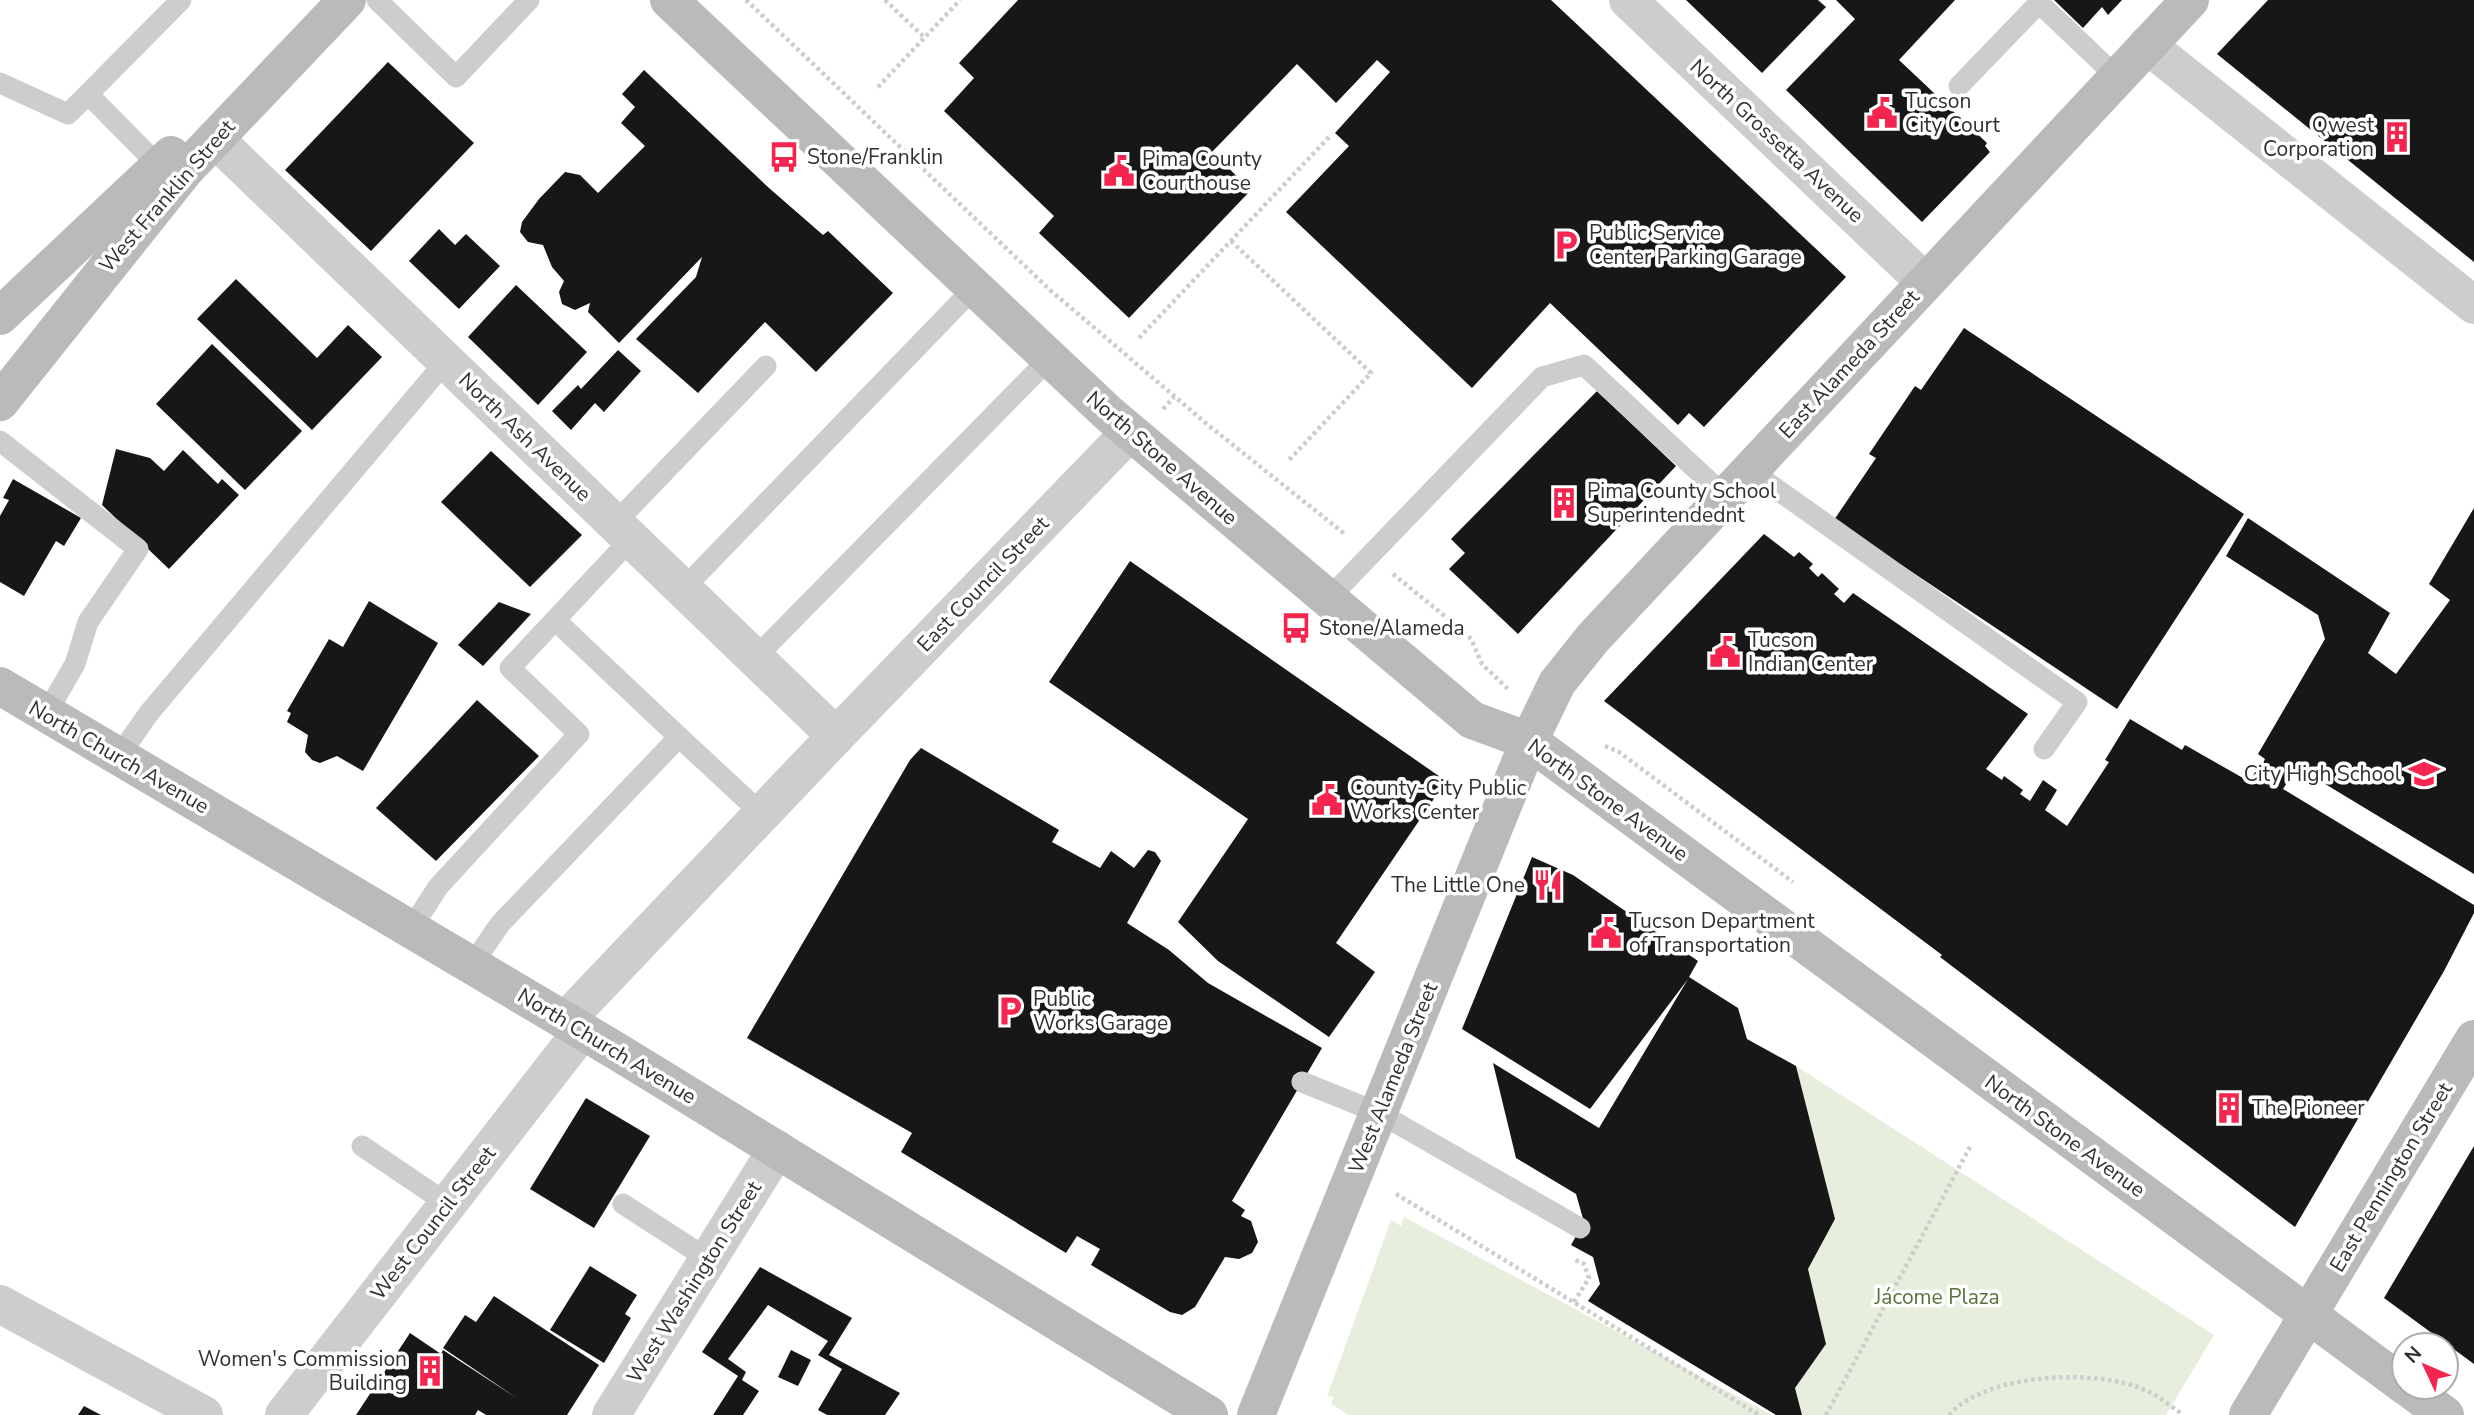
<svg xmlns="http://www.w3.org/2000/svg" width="2474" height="1415" font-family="'Nunito Sans',sans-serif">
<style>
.green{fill:#e8eedd}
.building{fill:#171717}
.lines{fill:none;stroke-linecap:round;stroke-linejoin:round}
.path{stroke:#cdcdcd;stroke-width:4.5;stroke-dasharray:3.5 3.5;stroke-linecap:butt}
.lane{stroke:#cdcdcd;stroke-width:21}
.street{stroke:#cdcdcd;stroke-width:38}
.secondary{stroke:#bababa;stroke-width:38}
.labels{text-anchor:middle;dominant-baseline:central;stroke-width:7;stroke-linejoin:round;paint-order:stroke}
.poi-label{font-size:21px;fill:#303030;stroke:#fff;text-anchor:start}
.street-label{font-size:21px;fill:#303030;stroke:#fff}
.park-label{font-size:21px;fill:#5a7039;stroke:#fff}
</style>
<rect width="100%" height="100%" fill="#fff"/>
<g class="green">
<path d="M1796,1066L2214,1335L2166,1415H1802L1795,1388L1826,1344L1808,1269L1835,1219Z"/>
<path d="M1404,1217L1772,1415H1349L1331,1404L1334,1397L1327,1396L1391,1220L1401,1226Z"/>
</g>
<g class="building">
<path d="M1018,0H1551L1846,277L1704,427L1689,413L1678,425L1550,303L1472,388L1286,212L1349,146L1335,133L1390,72L1377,60L1336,103L1297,64L1212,152L1251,190L1129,318L1039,233L1054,216L944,111L974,78L959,63Z"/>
<path d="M1686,0H1818L1826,7L1762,73Z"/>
<path d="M1836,0H1955L1899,60L1987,143L1985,146L1990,152L1922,222L1786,90L1855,19Z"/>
<path d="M2054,0H2122L2108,15L2102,7L2083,28Z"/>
<path d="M2268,0H2474V262L2217,54Z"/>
<path d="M388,62L474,143L371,251L285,170Z"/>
<path d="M644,70L769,188L823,235L828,231L893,293L816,372L765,322L698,393L636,339L696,277L702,257L619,343L588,312L590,303L575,310L562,304L559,292L564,281L552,267L543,245L528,242L520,232L522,222L539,199L565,172L580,175L598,193L645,146L621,123L635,107L622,94Z"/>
<path d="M439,229L455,245L466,234L500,266L459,309L409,261Z"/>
<path d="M236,279L317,358L348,325L382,357L312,430L197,319Z"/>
<path d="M516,285L587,352L538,405L468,337Z"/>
<path d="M1964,328L2244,514L2117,709L1834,520L1876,458L1869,454L1915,386L1921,390Z"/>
<path d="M212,344L302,431L245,490L156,404Z"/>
<path d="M618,350L641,371L604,412L595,403L571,430L552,411L578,385L581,389Z"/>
<path d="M1597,391L1676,466L1518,634L1449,569L1465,553L1451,539Z"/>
<path d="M116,449L150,458L164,471L183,450L218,484L222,479L239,495L169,569L102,505Z"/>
<path d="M491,451L582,535L530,587L441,502Z"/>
<path d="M13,479L81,518L64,546L56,541L24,596L0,582V516L9,500L3,498Z"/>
<path d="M2474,508V874L2297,767L2283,789L2474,905V913L2444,971L2295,1227L1940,957L1942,955L1604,701L1764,534L1794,557L1799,552L1813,564L1809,568L1818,577L1822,573L1839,589L1834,594L1844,603L1853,593L2028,714L1986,769L2002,780L2004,776L2023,790L2020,794L2030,801L2043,780L2057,790L2045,810L2067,826L2109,762L2105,760L2130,719L2182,750L2185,745L2250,782L2255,772L2258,773L2265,759L2258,754L2325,639L2318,615L2226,556L2248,518L2390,613L2368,653L2396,674L2450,600L2429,584Z"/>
<path d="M1130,561L1446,781L1336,943L1375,972L1329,1037L1218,961L1178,922L1248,819L1049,682Z"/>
<path d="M369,601L438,643L363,771L337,756L320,763L312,760L305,752L308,735L287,722L291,713L287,711L329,639L343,647Z"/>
<path d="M499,602L531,614L483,666L458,645Z"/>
<path d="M477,700L539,756L436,861L376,808Z"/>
<path d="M921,748L1059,830L1052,842L1100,868L1111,851L1134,868L1148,850L1155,852L1161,861L1127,923L1169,950L1208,983L1322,1048L1232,1201L1245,1210L1241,1216L1251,1221L1258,1242L1252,1253L1239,1259L1225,1257L1195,1307L1182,1315L1170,1312L1091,1265L1100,1249L1077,1236L1066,1253L901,1152L912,1133L747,1038L910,760Z"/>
<path d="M1532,857L1573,875L1698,961L1689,977L1738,1008L1747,1039L1796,1066L1835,1219L1808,1269L1826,1344L1795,1388L1802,1415H1776L1588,1301L1600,1284L1593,1257L1571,1245L1584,1222L1576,1194L1516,1158L1493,1063L1599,1128L1688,979L1590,1109L1462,1029Z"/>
<path d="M586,1098L650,1136L594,1228L530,1189Z"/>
<path d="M2474,1146V1364L2384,1298Z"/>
<path d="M590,1266L637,1295L625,1314L631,1318L604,1363L550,1330Z"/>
<path d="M760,1267L852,1318L829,1355L900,1393L885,1415H827L818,1410L842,1369L818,1355L828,1341L768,1305L728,1359L746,1372L742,1380L759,1391L743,1415H713L738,1376L702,1352Z"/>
<path d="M494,1296L599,1365L567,1415H486L478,1410L475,1415H356L410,1333L441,1354L443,1350L518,1399L443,1348L465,1315L476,1322Z"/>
<path d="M791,1350L811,1360L798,1386L778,1377Z"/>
<path d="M84,1406L101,1415H78Z"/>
</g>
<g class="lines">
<g class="path">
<path d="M746,0L1050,290L1208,425L1346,535"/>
<path d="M885,0L924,37"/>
<path d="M878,87L960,0"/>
<path d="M1231,241L1371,373L1289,460"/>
<path d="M1139,338L1330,136"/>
<path d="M1163,409L1174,397"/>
<path d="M1393,574L1463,631L1471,639L1482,664L1509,690"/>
<path d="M1605,746L1619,752L1793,882"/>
<path d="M1396,1194L1759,1415"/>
<path d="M1574,1302L1589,1278L1584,1264L1575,1260"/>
<path d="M1826,1415L1971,1145"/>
<path d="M1949,1415C1986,1373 2096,1368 2145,1390C2158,1395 2170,1406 2182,1414"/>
</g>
<g class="lane">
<path d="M377,0L456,77L529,0"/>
<path d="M0,83L68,114L88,94L159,166"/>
<path d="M1959,86L2039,3L2117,77"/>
<path d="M88,94L181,0"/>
<path d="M0,441L138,549L88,622L75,664L46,714"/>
<path d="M1751,471L2077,702L2044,749"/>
<path d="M615,523L766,366"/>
<path d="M683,589L975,287"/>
<path d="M1327,600L1542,377L1584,365L1726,497"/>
<path d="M755,658L1050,358"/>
<path d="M679,737L762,814"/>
<path d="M119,756L149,713L446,361"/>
<path d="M411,929L438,887L579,734L510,668L631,539"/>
<path d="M472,965L500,924L679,737L555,620"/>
<path d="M1302,1082L1379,1113L1580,1228"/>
<path d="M362,1146L448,1204"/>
<path d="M623,1204L708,1259"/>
</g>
<g class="street">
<path d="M1628,0L1925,282"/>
<path d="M2147,45L2474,305"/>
<path d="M215,139L836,736"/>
<path d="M565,1021L836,736L1130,432"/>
<path d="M0,1304L204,1415"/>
<path d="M284,1415L582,1031"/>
<path d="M611,1415L777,1149"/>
</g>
<g class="secondary">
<path d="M669,0L1109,414L1472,720L1529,741L2404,1385"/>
<path d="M0,316L171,155"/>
<path d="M0,402L185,170L347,0"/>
<path d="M0,686L618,1052L1209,1415"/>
<path d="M2407,1387L2445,1415"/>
<path d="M1256,1415L1529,741L1557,683L1593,638L2190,0"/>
<path d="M2248,1415L2474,1039"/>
</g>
</g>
<defs>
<symbol id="civic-bare" viewBox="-9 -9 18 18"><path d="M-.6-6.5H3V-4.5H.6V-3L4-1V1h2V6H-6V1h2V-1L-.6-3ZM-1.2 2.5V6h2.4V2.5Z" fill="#f4254e" stroke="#fff" stroke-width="2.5" paint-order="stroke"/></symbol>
<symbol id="building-bare" viewBox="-9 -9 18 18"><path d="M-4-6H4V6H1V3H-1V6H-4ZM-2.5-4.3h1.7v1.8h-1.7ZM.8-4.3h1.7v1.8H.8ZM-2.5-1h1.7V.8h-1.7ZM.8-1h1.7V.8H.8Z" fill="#f4254e" stroke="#fff" stroke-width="2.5" paint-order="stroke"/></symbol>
<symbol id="bus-bare" viewBox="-9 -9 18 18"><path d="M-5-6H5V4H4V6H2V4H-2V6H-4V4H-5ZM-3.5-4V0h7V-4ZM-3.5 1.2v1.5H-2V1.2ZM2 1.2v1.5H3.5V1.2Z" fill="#f4254e" stroke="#fff" stroke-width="2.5" paint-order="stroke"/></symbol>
<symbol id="parking-bare" viewBox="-9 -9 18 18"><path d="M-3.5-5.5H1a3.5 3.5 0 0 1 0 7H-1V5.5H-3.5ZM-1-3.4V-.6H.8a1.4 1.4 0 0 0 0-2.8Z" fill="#f4254e" stroke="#fff" stroke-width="2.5" paint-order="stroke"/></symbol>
<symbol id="school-bare" viewBox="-9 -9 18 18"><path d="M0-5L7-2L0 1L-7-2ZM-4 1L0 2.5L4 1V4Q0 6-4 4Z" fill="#f4254e" stroke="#fff" stroke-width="2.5" paint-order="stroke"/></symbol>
<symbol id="restaurant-bare" viewBox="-9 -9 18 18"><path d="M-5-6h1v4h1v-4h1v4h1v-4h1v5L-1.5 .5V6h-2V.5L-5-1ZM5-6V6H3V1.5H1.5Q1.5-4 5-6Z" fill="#f4254e" stroke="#fff" stroke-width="2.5" paint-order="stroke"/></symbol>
</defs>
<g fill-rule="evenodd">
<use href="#civic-bare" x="1860" y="91" width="44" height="44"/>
<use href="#building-bare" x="2375" y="115" width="44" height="44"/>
<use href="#bus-bare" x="762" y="135" width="44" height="44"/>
<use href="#civic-bare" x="1097" y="149" width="44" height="44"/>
<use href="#parking-bare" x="1544" y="223" width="44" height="44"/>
<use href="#building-bare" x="1542" y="481" width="44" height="44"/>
<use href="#bus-bare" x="1274" y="606" width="44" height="44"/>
<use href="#civic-bare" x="1703" y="630" width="44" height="44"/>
<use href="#school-bare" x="2402" y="752" width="44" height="44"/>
<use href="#civic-bare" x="1305" y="778" width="44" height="44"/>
<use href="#restaurant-bare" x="1526" y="863" width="44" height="44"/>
<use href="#civic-bare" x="1584" y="911" width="44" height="44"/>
<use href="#parking-bare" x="988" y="989" width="44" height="44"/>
<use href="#building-bare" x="2207" y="1086" width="44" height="44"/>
<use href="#building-bare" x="408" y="1349" width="44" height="44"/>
</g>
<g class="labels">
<g class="poi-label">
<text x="1905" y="101">Tucson<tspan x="1905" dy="24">City Court</tspan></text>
<text x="2374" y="125" text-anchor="end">Qwest<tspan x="2374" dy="24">Corporation</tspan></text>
<text x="807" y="157">Stone/Franklin</text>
<text x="1142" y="159">Pima County<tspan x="1142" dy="24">Courthouse</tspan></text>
<text x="1589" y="233">Public Service<tspan x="1589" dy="24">Center Parking Garage</tspan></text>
<text x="1587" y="491">Pima County School<tspan x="1587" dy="24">Superintendednt</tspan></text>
<text x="1319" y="628">Stone/Alameda</text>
<text x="1748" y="640">Tucson<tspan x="1748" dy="24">Indian Center</tspan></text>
<text x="2401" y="774" text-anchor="end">City High School</text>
<text x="1350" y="788">County-City Public<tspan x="1350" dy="24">Works Center</tspan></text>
<text x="1525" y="885" text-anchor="end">The Little One</text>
<text x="1629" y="921">Tucson Department<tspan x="1629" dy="24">of Transportation</tspan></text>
<text x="1033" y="999">Public<tspan x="1033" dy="24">Works Garage</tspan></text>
<text x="2252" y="1108">The Pioneer</text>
<text x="407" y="1359" text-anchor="end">Women's Commission<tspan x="407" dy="24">Building</tspan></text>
</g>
<g class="street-label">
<text transform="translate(1777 141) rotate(43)">North Grossetta Avenue</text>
<text transform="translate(167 196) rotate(-49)">West Franklin Street</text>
<text transform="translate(1849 364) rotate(-47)">East Alameda Street</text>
<text transform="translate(525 437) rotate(44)">North Ash Avenue</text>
<text transform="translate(1162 458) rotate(41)">North Stone Avenue</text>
<text transform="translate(983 584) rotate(-46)">East Council Street</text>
<text transform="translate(119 757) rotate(30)">North Church Avenue</text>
<text transform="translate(1608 800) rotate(36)">North Stone Avenue</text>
<text transform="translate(607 1046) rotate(31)">North Church Avenue</text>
<text transform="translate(1393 1078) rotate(-68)">West Alameda Street</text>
<text transform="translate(2065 1136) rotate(36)">North Stone Avenue</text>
<text transform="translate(2391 1177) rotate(-59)">East Pennington Street</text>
<text transform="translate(433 1223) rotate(-52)">West Council Street</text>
<text transform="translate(694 1282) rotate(-58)">West Washington Street</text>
</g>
<g class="park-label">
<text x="1937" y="1297">Jácome Plaza</text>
</g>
</g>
<g transform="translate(2425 1366) rotate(314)"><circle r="33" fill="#ffffff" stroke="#acacac" stroke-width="2"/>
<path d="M0-5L12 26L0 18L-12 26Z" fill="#f4254e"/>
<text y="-10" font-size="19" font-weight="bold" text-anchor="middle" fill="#303030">N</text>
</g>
</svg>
